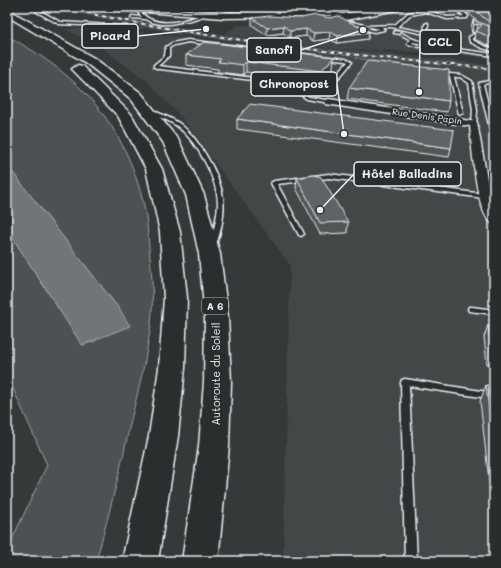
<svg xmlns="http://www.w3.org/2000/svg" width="501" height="568" font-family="Mali,sans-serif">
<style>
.built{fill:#424647}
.green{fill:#4d5152;stroke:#9aa1a5}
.water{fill:#707579;stroke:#a0a7ac}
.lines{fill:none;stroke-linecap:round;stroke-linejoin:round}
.lane-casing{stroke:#e8f1f8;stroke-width:3}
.street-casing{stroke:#e8f1f8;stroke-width:3}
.secondary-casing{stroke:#e8f1f8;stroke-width:3}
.highway-casing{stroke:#e8f1f8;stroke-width:3}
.path-far1{stroke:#e8f1f8;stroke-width:1;stroke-dasharray:0.5 1.5;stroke-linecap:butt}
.path{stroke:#e8f1f8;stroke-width:1.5;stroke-dasharray:0.5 1.5;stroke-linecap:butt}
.lane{fill:#2a2d2e;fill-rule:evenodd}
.street{fill:#2a2d2e;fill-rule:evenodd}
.secondary{fill:#2a2d2e;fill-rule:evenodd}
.highway{fill:#2a2d2e;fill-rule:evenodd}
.rail-casing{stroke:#e8f1f8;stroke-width:2}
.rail{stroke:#2a2d2e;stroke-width:1.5;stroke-dasharray:4;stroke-linecap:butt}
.wall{fill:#525557;stroke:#e8f1f8}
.shaded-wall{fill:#424547;stroke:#e8f1f8}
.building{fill:#5f6365;stroke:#e8f1f8}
.labels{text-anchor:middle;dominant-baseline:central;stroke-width:4;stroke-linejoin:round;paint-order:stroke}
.far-street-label{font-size:9px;fill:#e8f1f8;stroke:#2a2d2e}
.shield{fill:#2a2d2e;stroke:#afb6bb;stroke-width:1}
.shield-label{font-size:10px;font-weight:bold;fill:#e8f1f8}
.street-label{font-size:11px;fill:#e8f1f8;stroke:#2a2d2e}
.leader{fill:none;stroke:#e8f1f8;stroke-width:1.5}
.callout-dot{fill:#e8f1f8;stroke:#2a2d2e;stroke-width:1.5}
.callout{fill:#2a2d2e;stroke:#e8f1f8;stroke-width:1.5}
.callout-label{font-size:12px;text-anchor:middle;font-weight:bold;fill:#e8f1f8}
</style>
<rect width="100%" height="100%" fill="#35393a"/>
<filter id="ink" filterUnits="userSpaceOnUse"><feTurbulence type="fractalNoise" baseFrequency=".025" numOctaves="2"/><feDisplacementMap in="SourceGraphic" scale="8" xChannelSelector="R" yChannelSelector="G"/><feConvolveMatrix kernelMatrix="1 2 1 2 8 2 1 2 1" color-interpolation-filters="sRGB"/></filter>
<g filter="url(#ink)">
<g class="built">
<path d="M50,7H73L130,20L262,40L494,65V561H283L290,265L182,118L147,81L106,51L65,29L117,27L137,32L349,56L215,39L148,28L136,30L127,27L129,25Z"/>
<path d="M422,7H494V58L443,53L339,49L224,34L239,25L351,24L354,18Z"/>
</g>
<path class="green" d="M7,36C79,74 126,125 144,206C147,219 148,234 149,248C152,272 154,298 151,323C147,356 139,388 131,420C121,468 109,514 96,561H7V550L47,465L7,375V229L82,345L96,341L120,310L7,165Z"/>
<path class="water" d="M7,165L120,310L130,326L82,345L7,229Z"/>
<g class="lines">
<defs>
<g id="lane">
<path d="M34,7H36L39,10L60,22L127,26L125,27L59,24L37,12Z"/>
<path d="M455,7H476L460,9L468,16L467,18L447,19L426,12L410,15L397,27L424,32L425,24L428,23L427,33L425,34L391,27H382L384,30L374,32L361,28L365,27L337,20L339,19L368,26L395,25L408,13L436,8ZM456,9L464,16L447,17L429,11ZM371,27L380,29L374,30L367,28Z"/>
<path d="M137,9C142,13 146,18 152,20C170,27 191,18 208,13L209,14L191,20L170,24H161L151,22L145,19L131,18L132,16L142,17L136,10Z"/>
<path d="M395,31C405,33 408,38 416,40C421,42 424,41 429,44L426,45L494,54V56L423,46L419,47L408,44V42L411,40L400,34L394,33ZM413,42L424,44L419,45L412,43Z"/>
<path d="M476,33L479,34L472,38V40L484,46L494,49V51L482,48L470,42L469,37Z"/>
<path d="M188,40L346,59L352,62C343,73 334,87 318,88C312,88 305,87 299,86L298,90L309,97L331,101V103H329L307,99L295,91V85L160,69L154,67V65L165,56L166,47L172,43ZM188,42L345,61L348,62L331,80L318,86L158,66L169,56V48L174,45Z"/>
<path d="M438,73L461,75L472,81L477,110L476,125L472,124L473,110L469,83L460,77H454L463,113L459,114L450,76L439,75H438Z"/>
<path d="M494,80V82L483,84L494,128V139L492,138L479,83Z"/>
<path d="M149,110H153C162,115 172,118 180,124C199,139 220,174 223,198C225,211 221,234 215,246L213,247L210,245C213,232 217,219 218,206C219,181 197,141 177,126C169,120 158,117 149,112Z"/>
<path d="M329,174L484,194L487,196L484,198L329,178L277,184L304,234L301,236L299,235L271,183L274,181Z"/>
<path d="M469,307H472L494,310V314L469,311L468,309Z"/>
<path d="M405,379L494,393V399L409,386L417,561H405L401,382L402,380Z"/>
</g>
<g id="street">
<path d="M231,7H241L208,16L205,14Z"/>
<path d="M329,99L477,122L490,196L494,206V224C476,219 472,144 470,126L326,104V100Z"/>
</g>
<path id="secondary" d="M102,7H142L223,12H314L330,10L342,14L387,7H406L402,9L330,23L310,20L307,17L223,18L106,9ZM330,15L333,16H318Z"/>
<g id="highway">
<path d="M7,9L94,58L141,93L179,141L204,195L220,254L228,317L231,382L229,446L218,561H182L199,446L204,382L205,317L199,254L186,195L163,142L131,99L86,63L7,16Z"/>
<path d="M78,65L82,66L131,114L162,169L180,232L187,298L185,368L178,436L158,561H122L149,436L159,368L164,298L160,232L146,169L118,116L72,69Z"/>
</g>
</defs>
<use href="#lane" class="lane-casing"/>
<use href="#street" class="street-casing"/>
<use href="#secondary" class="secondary-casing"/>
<use href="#highway" class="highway-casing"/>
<path class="path-far1" d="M167,32L180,34"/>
<path class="path" d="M356,58L414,66"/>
<use href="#lane" class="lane"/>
<use href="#street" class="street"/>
<use href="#secondary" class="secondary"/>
<use href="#highway" class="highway"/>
<defs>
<path id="rail" d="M59,7C203,39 348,55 494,69"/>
</defs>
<use href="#rail" class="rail-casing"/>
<use href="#rail" class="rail"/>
</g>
<g class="wall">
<path d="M242,7H362L333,9L255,10L242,8Z"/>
<path d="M466,7H494V48L474,39L475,32L472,33L471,28L473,20L478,22L465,10Z"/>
<path d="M252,18H301L369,32L368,39L337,43L329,39L313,41L306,36L290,38L283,33L267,35L252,25Z"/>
<path d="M186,55L333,68L320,82L246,72L243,75L218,72V69L186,65Z"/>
<path d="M349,88L449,101L447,112L347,99Z"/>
<path d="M492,95H494V124L490,104Z"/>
<path d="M237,119L451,148L449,157L237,129Z"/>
<path d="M297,178L348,222L347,233L320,234L296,188Z"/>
<path d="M488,325L494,326V365L487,364L484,337Z"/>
<path d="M486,385L494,386V525L480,401Z"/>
</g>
<g class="shaded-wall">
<path d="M333,7H362L333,9Z"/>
<path d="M478,24L477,31H476L475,32L472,33L474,25Z"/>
<path d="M284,26L283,33L267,35V28Z"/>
<path d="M306,29V36L290,38V31Z"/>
<path d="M330,32L329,39L313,41L314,33Z"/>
<path d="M369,32L368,39L337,43L338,36Z"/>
<path d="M334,57L333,68L320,82L321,71Z"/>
<path d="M246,62V72L243,75V65Z"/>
<path d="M7,379L9,385L7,386Z"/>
</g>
<g class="building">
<path d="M472,7H494V24L485,19Z"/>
<path d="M316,15L330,18L338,16L369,32L338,36L330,32L314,33L306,29L290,31L284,26L267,28L252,18L269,16L301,18Z"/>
<path d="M473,20L489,26L494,24V39L476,31L482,25L478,24L474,25Z"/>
<path d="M204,42L334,57L321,71L246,62L243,65L218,62L221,59L186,55Z"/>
<path d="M367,61L449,70V101L349,88Z"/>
<path d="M492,95H494V105Z"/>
<path d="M250,104L454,130L451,148L237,119Z"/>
<path d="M314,175L321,177L348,222L320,223L297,178Z"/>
<path d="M488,325L494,326V353L491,352Z"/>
<path d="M486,385L494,386V450Z"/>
</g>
</g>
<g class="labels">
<g class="far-street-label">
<text transform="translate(427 116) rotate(8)">Rue Denis Papin</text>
</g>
<rect class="shield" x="202" y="298" width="26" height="16" rx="3"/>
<g class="shield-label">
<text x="215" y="306">A 6</text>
</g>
<g class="street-label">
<text transform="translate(215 374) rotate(-90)">Autoroute du Soleil</text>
</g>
</g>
<path class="leader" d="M206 29L138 36M419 92L420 42M363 30L301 50M344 134L337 84M320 210L354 174"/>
<g class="callout-dot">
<circle cx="206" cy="29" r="4"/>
<circle cx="419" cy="92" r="4"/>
<circle cx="363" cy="30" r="4"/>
<circle cx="344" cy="134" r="4"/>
<circle cx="320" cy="210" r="4"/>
</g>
<g class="callout">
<rect x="82" y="24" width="56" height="24" rx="4"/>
<rect x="420" y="30" width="41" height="24" rx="4"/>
<rect x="247" y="38" width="54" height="24" rx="4"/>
<rect x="251" y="72" width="86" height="24" rx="4"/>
<rect x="354" y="162" width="107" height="24" rx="4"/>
</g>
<g class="callout-label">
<text x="110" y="40">Picard</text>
<text x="440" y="46">CCL</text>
<text x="274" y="54">Sanofi</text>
<text x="294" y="88">Chronopost</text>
<text x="407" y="178">Hôtel Balladins</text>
</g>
<rect width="501" height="568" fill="none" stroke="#2a2d2e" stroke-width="24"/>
<rect x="12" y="12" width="477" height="544" fill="none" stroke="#e8f1f8" stroke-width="1.5" filter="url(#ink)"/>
</svg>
